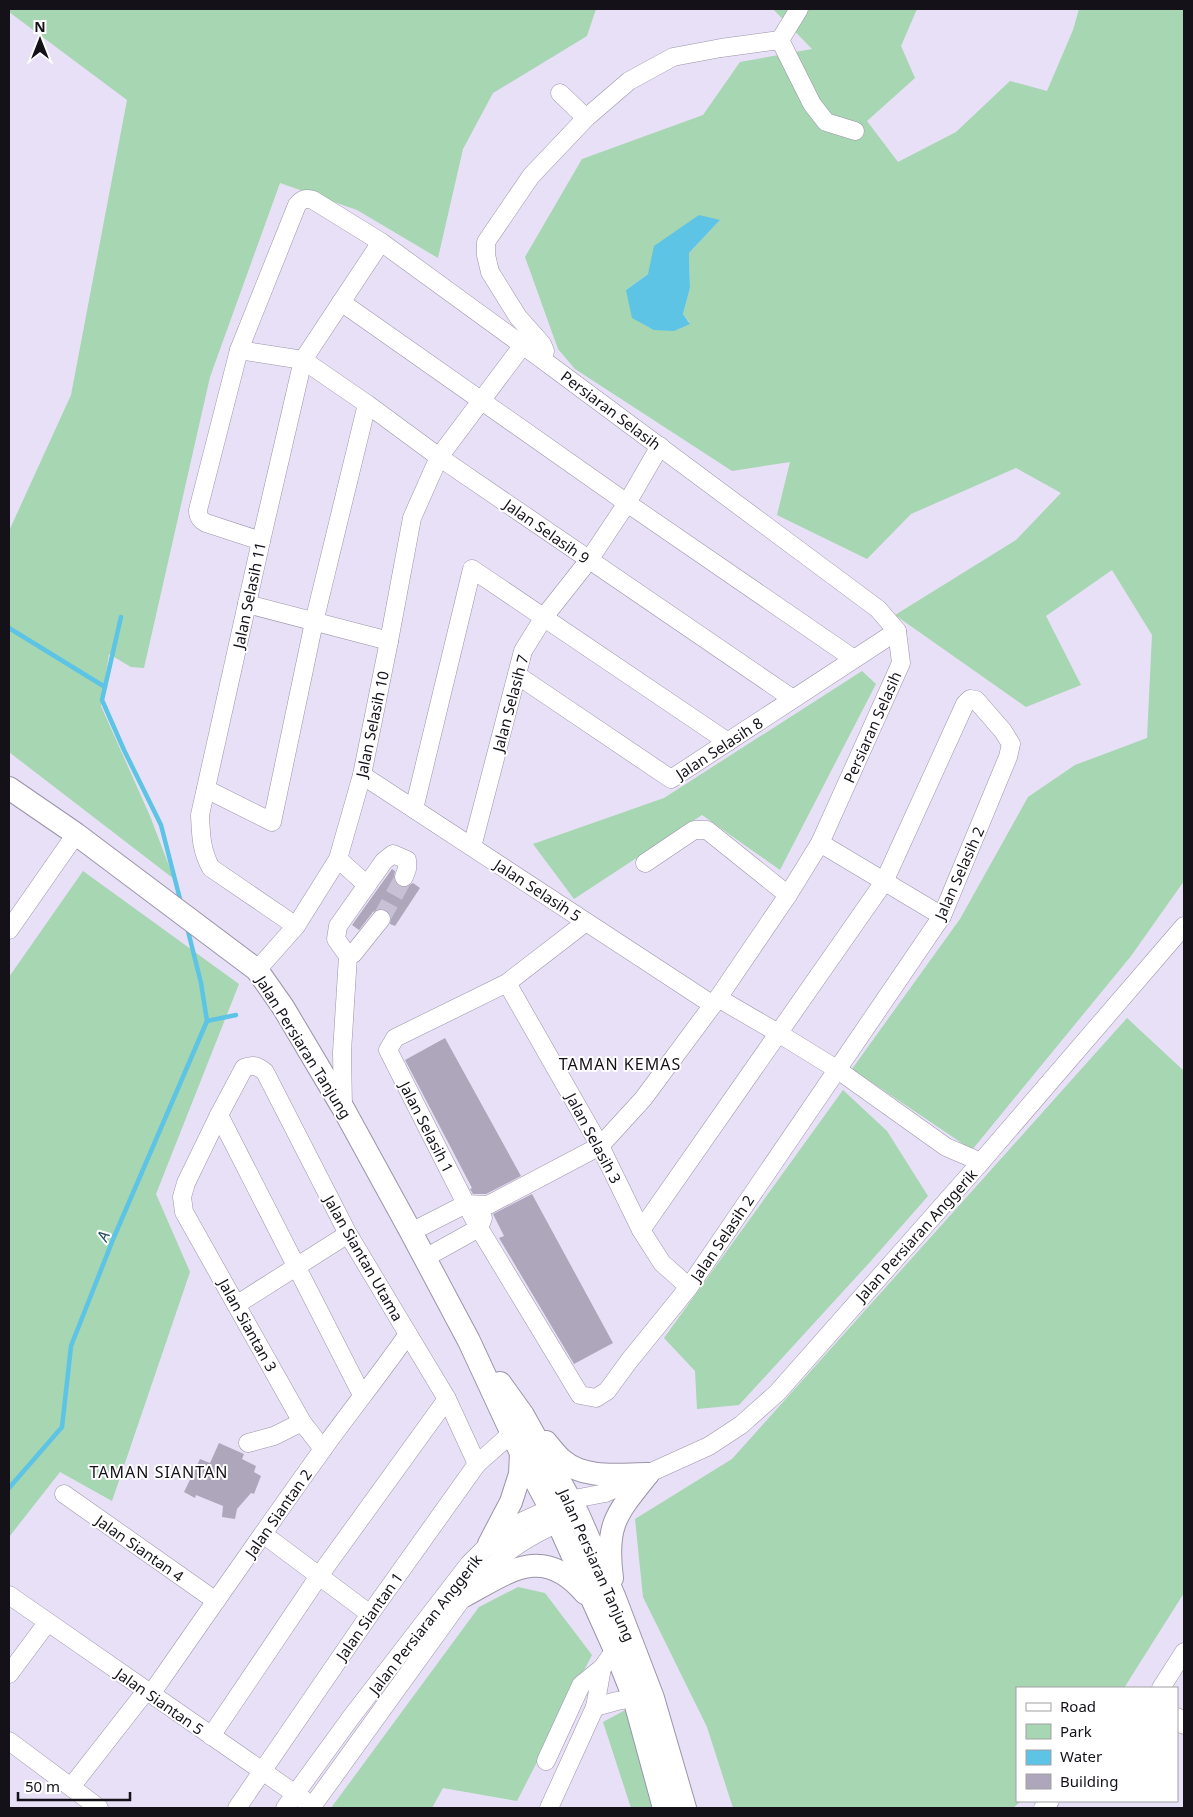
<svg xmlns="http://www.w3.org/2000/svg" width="1193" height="1817" font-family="'Noto Sans',sans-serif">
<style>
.green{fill:#a6d6b2;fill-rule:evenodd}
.water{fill:#5ec4e5}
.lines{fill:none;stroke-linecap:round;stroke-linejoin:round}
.stream{stroke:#5ec4e5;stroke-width:4.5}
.building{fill:#aea7bc}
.minor-tunnel{stroke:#c8c1d5;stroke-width:18;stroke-dasharray:18 9;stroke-linecap:butt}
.minor-casing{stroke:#9b94a9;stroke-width:19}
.major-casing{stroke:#9b94a9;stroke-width:24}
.minor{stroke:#fff;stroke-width:18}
.major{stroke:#fff;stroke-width:22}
.labels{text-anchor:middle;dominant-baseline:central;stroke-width:4;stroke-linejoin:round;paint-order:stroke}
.street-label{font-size:15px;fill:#141119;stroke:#fff}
.neighbourhood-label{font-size:16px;letter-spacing:1px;fill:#141119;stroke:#fff}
.water-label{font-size:16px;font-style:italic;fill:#24505f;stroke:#fff}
</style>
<rect width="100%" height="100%" fill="#e8e0f6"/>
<g class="green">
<path d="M9,9H596L587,36L493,93L463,149L438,258L357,210L280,183L210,377L144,668L131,667L109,654L101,706L150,816L174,879L9,752V531L71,395L127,100L9,12Z"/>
<path d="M773,9H917L901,46L915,78L867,121L898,162L956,132L1010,81L1047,91L1073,30L1079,9H1184V881L1131,956L972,1150L852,1069L960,919L1028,797L1075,765L1147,738L1152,635L1112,570L1046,616L1081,685L1026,707L895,615L1016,540L1061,493L1016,468L911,514L867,559L777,515L790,462L732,471L575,369L558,349L525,257L582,159L703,115L740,62L812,49ZM720,220L689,253L690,288L683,314L690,323L626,290Z"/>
<path d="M862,671L876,684L780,870L702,815L574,899L533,844L664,798Z"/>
<path d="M83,871L239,984L156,1194L190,1272L112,1501L60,1472L9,1537V977Z"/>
<path d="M1127,1018L1184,1071V1593L1124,1688H1017V1801H1021L1013,1808H733L707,1727L643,1597L635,1519L732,1459Z"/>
<path d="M843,1090L887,1131L928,1196L870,1262L739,1405L697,1409L695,1371L664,1338Z"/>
<path d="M518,1587L545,1593L592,1655L517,1801L443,1788L432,1808H331L479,1607Z"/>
<path d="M629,1708L658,1808H631L603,1722Z"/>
</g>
<path class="water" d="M699,215L720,220L689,253L690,288L683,314L690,324L674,331L654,330L632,318L626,290L648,274L654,246Z"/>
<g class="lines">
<g class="stream">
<path d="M121,617L102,700L124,750L161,825L181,903"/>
<path d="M9,628L105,687"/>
<path d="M207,1021L236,1015"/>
<path d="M9,1488L62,1427L71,1346L114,1237L207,1021L201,983L187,927"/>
</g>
</g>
<g class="building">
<path d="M392,869L395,871L394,878L396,883L400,887H406L413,883L420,888L395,926L390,924L391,915L387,910L382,908L373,912L359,930L352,925Z"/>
<path d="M445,1038L521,1176L486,1194H473L470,1189L472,1188L405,1060Z"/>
<path d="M532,1194L613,1343L574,1364L499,1238L504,1236L493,1214Z"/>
<path d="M219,1443L244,1454L242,1459L256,1466L254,1472L261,1476L254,1494L251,1493L237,1509L235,1519L222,1517L223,1506L196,1495L195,1498L184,1492L200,1459L210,1463Z"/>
</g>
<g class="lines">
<path class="minor-tunnel" d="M381,919L404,877"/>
<defs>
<g id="minor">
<path d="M780,40L812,104L826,122L855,131"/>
<path d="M560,93L586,118"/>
<path d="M341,302L627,503L854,659"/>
<path d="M239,350L303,360L367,404L439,457L793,699"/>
<path d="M543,360L545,351L542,344L518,317L490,272L486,255V242L531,176L586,118L629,81L673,57L721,48L780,40L799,9"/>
<path d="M261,541L206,523C200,520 198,517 198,510L239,350L297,205C302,199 305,198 313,200L381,242L543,360L878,609L897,631L901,663L820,843L788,895L718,998L643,1099L600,1146L488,1205L466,1204L411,1232"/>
<path d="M247,604L389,641"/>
<path d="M517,675L671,779L897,631"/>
<path d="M362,775L713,1005"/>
<path d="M206,789L272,822L314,622L367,404"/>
<path d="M414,809L472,569L728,742"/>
<path d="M820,843L942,916"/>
<path d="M472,847L523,651L544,617L589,560L627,503L660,446"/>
<path d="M338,859L367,885"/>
<path d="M645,863L694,830H707L788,895"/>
<path d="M586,922L507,983L395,1038L388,1050L466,1204L479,1228L580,1395L596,1398L607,1391L629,1361L689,1287L942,916L1008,757L1011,744L1003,731L976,700L970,699L965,704L884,882L641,1230"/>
<path d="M296,926L211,868C201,850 201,835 200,815L261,541L303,360L381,242"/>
<path d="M9,930L76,834"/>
<path d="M348,956L336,939L338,926L384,861L393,854L407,860V869L404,877"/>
<path d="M257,970L296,926L338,859L362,775L389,641L412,518L439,457L523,345"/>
<path d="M507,983L600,1146L641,1230L662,1263L689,1287"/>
<path d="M718,998L778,1033L838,1070L946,1147L981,1162"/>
<path d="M343,1108L342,1052L348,956L353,954L381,919"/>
<path d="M219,1115L362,1395"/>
<path d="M425,1258L479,1228L483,1218"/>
<path d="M236,1305L348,1234"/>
<path d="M248,1443L274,1436L302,1422"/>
<path d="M323,1449L302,1422L184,1212L182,1197L186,1183L219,1115L244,1068C253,1064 258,1066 265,1072L348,1234L447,1399L477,1464"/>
<path d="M64,1494L216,1601"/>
<path d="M263,1534L370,1614"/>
<path d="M9,1595L304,1800"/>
<path d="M9,1674L47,1623"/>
<path d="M1161,1688L1184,1652"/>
<path d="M151,1694C208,1612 265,1530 323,1449C351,1410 381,1373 408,1334"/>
<path d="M595,1707L617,1701L634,1698"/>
<path d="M1177,1717L1184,1725"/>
<path d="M211,1736L319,1576L447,1399"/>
<path d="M9,1741L99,1808"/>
<path d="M546,1761L581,1685L602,1668"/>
<path d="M71,1787L146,1691"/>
<path d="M237,1808L370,1614L477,1464L512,1433"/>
<path d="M285,1808L352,1716L469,1564L489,1544L521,1522L569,1500L605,1493L709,1446L741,1425L777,1393L981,1162L1184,926"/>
<path d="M311,1808L464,1596C476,1583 488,1568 502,1557C521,1540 546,1528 569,1518"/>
<path d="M549,1808L595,1707L602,1668L615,1650"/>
<path d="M1043,1808L1050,1801"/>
</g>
<g id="major">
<path d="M9,788L76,834L257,970L283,1007L343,1108L411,1232L469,1341L521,1453L558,1523L615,1650L634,1698L664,1808"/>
<path d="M500,1383L523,1415L578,1514L614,1596L653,1698L685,1808"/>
<path d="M546,1442C551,1448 556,1455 562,1460C585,1480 620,1474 648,1474"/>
<path d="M489,1544L511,1502L520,1474L521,1453"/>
<path d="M612,1578C605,1525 616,1514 648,1474"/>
<path d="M464,1596C510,1571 543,1544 585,1593"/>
</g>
</defs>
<use href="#minor" class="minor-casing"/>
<use href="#major" class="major-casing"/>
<use href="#minor" class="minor"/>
<use href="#major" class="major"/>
</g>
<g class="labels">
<g class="street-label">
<text transform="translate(611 410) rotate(37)">Persiaran Selasih</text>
<text transform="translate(547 531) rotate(35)">Jalan Selasih 9</text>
<text transform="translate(249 595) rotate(-78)">Jalan Selasih 11</text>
<text transform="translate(510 703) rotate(-75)">Jalan Selasih 7</text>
<text transform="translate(372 724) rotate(-78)">Jalan Selasih 10</text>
<text transform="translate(872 727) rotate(-66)">Persiaran Selasih</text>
<text transform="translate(719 748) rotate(-33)">Jalan Selasih 8</text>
<text transform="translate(959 873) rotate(-66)">Jalan Selasih 2</text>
<text transform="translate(538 890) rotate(33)">Jalan Selasih 5</text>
<text transform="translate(304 1047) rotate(58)">Jalan Persiaran Tanjung</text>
<text transform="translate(427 1127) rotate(63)">Jalan Selasih 1</text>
<text transform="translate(594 1138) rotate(62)">Jalan Selasih 3</text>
<text transform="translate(916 1235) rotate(-48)">Jalan Persiaran Anggerik</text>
<text transform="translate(722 1238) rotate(-56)">Jalan Selasih 2</text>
<text transform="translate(364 1258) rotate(60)">Jalan Siantan Utama</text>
<text transform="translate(248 1325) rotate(61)">Jalan Siantan 3</text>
<text transform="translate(278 1513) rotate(-55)">Jalan Siantan 2</text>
<text transform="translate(140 1548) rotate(35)">Jalan Siantan 4</text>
<text transform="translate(597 1565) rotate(66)">Jalan Persiaran Tanjung</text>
<text transform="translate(369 1616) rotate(-55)">Jalan Siantan 1</text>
<text transform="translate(425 1624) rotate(-52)">Jalan Persiaran Anggerik</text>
<text transform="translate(160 1701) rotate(35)">Jalan Siantan 5</text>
</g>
<g class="neighbourhood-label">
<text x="620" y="1064">TAMAN KEMAS</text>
<text x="159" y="1472">TAMAN SIANTAN</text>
</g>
<g class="water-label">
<text transform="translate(103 1236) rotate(-67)">A</text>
</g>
</g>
<rect width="1193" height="1817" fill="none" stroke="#141119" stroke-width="20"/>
<rect x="1016" y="1687" width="162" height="115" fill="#ffffff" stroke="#a1a0a3"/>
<rect x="1026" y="1703" width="25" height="8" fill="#ffffff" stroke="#a1a0a3"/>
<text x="1060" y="1712" font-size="15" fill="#141119">Road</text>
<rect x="1026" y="1724" width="25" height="15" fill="#a6d6b2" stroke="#a1a0a3"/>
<text x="1060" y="1737" font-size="15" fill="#141119">Park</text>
<rect x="1026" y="1750" width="25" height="15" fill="#5ec4e5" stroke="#a1a0a3"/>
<text x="1060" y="1762" font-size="15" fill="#141119">Water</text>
<rect x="1026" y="1774" width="25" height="15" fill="#aea7bc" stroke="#a1a0a3"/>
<text x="1060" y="1787" font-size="15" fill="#141119">Building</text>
<g transform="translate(40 40)" stroke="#ffffff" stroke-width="4" paint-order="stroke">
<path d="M0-4L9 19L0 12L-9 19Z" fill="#141119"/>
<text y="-8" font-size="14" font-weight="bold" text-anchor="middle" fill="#141119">N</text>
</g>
<path d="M18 1792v8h112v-8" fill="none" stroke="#141119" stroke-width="2.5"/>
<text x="25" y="1792" font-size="15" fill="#141119" stroke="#ffffff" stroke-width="4" paint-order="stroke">50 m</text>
</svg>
